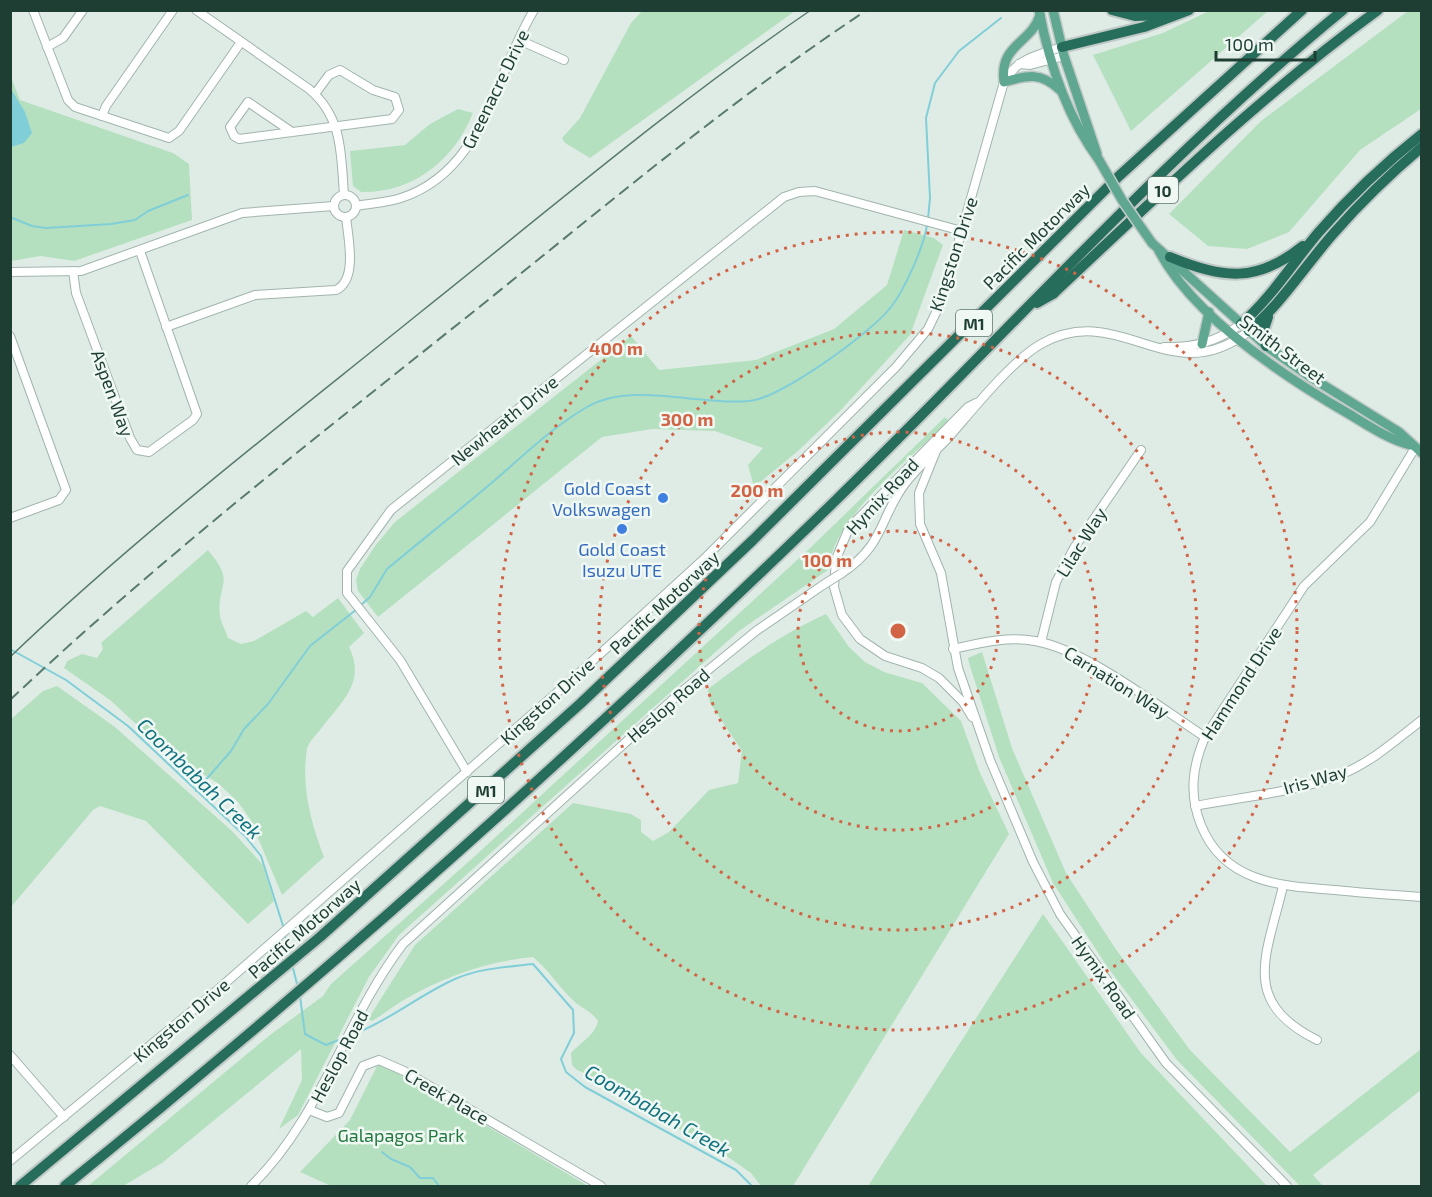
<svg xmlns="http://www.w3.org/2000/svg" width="1432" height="1197" font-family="'Exo 2',sans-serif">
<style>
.green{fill:#b5e0bf}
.water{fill:#80ced8}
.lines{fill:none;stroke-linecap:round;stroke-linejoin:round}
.stream{stroke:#80ced8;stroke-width:2}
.minor-casing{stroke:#a1b4ad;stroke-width:10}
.major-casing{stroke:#c0c9c6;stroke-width:12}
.highway-casing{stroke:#c0c9c6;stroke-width:14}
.minor{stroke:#fff;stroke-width:8}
.major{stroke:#5fa791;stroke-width:9}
.highway{stroke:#276d5c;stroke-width:10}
.tram{stroke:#587a6f;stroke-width:1.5}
.rail{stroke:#587a6f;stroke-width:2;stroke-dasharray:12 6;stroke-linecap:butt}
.minor-bridge-casing{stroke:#a1b4ad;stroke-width:10;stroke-linecap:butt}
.major-bridge-casing{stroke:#c0c9c6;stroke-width:12;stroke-linecap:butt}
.minor-bridge{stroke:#fff;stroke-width:8}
.major-bridge{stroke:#5fa791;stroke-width:9}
.ring{fill:none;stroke:#d26446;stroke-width:3;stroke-dasharray:3 6}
.shop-dot{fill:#3f7fe0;stroke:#f0f8f4;stroke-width:2}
.labels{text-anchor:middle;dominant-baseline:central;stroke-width:5;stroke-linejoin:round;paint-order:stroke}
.shield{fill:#f0f8f4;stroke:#5d766e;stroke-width:1.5}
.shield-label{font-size:16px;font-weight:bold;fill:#1e3e34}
.street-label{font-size:18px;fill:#1e3e34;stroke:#f0f8f4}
.shop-label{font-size:18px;fill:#366cbe;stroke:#f0f8f4;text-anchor:end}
.park-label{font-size:18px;fill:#247941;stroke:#f0f8f4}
.water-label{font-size:20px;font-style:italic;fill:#127380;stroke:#f0f8f4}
.centre{fill:#d26446;stroke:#f0f8f4;stroke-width:3}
.ring-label{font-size:18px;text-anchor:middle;font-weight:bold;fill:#d26446;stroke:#f0f8f4;stroke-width:5;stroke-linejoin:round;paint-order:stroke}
</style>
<rect width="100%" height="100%" fill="#dfece6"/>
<g class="green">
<path d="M642,11H795L590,158L565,143L562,138L580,118L631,23Z"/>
<path d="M1209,11H1268L1131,131L1093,55L1163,33Z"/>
<path d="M1408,11H1421V109L1360,150L1289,232L1247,249L1208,246L1169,214L1261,121Z"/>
<path d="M10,75L20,100L173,153L189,164L192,220L74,261L41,256L11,261Z"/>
<path d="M458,109L473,113C454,160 414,193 361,192L353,186L350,151L405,145L430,124Z"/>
<path d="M904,230L934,238L943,245L910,335L840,411L798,451L754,487L748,465L763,448L715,431L652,429L602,437L378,617L358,591L356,580L360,569L375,546L395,522L631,336L659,370L756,360L834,329L887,285Z"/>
<path d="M945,417L949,421C911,458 833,517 828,570L739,631L399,935L369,977L298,1115L279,1129L302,1080L301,1049L162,1163L123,1186H88L270,1035L323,996L331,984L475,856L808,550Z"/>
<path d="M208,550C237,584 216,583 220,616C221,623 226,631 228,638L241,644L254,641L306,611L313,617L338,598L364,633L349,647C367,683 340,703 320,730C315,736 308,743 307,749C301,787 311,823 324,857L282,895L250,819L238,802L219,784L164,750L110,700L64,668L67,661L82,654L97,658L103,649L101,643Z"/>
<path d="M826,614L849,647L865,662L884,672L922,683L961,721L980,773L1009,834L793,1186H761L751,1173L712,1146L650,1114L604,1082L577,1070L572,1065L571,1053C581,1042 595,1035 598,1021C592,1012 585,1010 576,1003C560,989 549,970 533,957C486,962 445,976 404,1000C393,1006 383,1015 372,1021L368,1019L415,945L573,803L631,814L641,820V832L653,841L669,832L709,790L738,783L742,751L710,703L708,689C746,660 783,633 826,614Z"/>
<path d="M982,652L1012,748L1066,873L1115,948L1190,1050L1290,1152L1421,1049V1090L1313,1175L1323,1186H1300L1177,1060L1106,965L1053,883L999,757L969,663L968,658Z"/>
<path d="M57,686L115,727L232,831L263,865L274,901L248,924L146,821L100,806L93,810L11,907V719L43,691Z"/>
<path d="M1043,914L1141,1053L1267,1186H868Z"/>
<path d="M379,1062L588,1186H331L300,1172L350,1120Z"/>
</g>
<path class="water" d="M11,89L25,112L32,133L24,143L11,147Z"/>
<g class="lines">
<g class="stream">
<path d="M10,217L32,226L46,228L111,224L135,220L148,211L188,195"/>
<path d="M928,219L930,198L926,118L935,83L959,51L1001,18"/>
<path d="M361,605L370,597L387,569C423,539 460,510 495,480C524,455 554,426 587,407C631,381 700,406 749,401C781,398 871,333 891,307C905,289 924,246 927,225"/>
<path d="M10,649L66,680L128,726L245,836L261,856L284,929"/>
<path d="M196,791L231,751L244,729L268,704L310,646L357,609"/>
<path d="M285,935L290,956"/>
<path d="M292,964L298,988"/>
<path d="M300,996L305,1034L326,1045L344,1038"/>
<path d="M352,1035C389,1021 419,995 455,979C480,968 507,967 533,964L573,1010L574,1033L561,1059L566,1072L585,1087L736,1170L752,1186"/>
<path d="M382,1152L391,1159L410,1167L420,1178H433L439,1186"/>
</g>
<defs>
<g id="minor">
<path d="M33,10L68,100L75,107L169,138L179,131L241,42"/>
<path d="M196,10L309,89C343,117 341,155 344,195"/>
<path d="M519,40L564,60"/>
<path d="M47,47L63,38L83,10"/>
<path d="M1019,64L1030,65L1064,56"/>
<path d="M102,116L106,106L173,10"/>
<path d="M292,132L248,102L230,127L234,136L239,139L392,119L399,110L395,97L373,90L340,70L329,75L315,94"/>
<circle cx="345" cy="206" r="11"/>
<path d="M356,206C371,203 386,203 401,198C484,171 494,76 534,10"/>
<path d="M73,271L76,293L130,438L137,450L149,452L193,420L197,414L140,251"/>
<path d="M10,272L81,271L242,213L334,206"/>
<path d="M166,327L255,295L336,290C358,280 348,237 346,217"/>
<path d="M10,336L66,490L59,500L10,518"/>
<path d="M1164,347C1193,348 1217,342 1241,324"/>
<path d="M1415,448L1370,522L1304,586L1205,737C1192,767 1189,795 1201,825C1224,883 1281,886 1335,890C1364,893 1393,895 1422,897"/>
<path d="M936,451L919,493L920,524L941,573L958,668L990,760L1033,862L1060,914L1166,1063L1287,1186"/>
<path d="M842,573C884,545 879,520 904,485C917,467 933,454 948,438C972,411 1011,361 1041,344C1120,299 1170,393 1249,331"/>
<path d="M1041,642L1056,582L1074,548L1141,450"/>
<path d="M953,649C980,643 1007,636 1035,641C1087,650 1159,707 1205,737"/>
<path d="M972,717L963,702L939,678L922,668L885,656L860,639L842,615L834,587L836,559L849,528L968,407L976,403"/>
<path d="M467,772L400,660L347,593V571L391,510L784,197L799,192L815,191L962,231"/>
<path d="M1195,806C1242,797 1298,792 1342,774C1372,762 1397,739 1422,720"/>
<path d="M1283,886C1267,955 1239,1001 1317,1040"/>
<path d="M10,1055L64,1117"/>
<path d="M309,1110L327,1117L339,1113L363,1066L379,1060L404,1071L601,1186"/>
<path d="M10,1161L215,992L577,675L704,559L896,367L928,329L942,300L1004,82C1017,58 1038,55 1062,47"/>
<path d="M251,1186C321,1118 345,1020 403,944L680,693L756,631L823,585"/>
</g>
<g id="major">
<path d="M1039,10C1049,63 1067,117 1099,160"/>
<path d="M1053,10L1064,56L1097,154"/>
<path d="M1040,15C1031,44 999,44 1004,82C1028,75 1041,72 1060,90"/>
<path d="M1152,243L1266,346L1312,378L1399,432L1422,453"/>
<path d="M1159,251C1194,317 1285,377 1349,414C1369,426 1388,439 1410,445"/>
<path d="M1202,344L1209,312"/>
</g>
<g id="highway">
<path d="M1112,10L1135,16L1165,15"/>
<path d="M1062,47L1144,27L1189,10"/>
<path d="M1170,257C1222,279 1257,283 1303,246"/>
<path d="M1037,303L1053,294C1159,195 1261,95 1378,10"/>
<path d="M1241,324C1271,298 1292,264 1318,233C1350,196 1384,164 1422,134"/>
<path d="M1249,331C1281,304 1305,266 1333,234C1360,203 1390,174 1422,147"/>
<path d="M1266,346L1263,332L1268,317"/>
<path d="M20,1186L320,937L580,704L753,540L1119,176L1302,10"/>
<path d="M65,1186C332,970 588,741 835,501C1004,337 1160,160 1343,10"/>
</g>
</defs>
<use href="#minor" class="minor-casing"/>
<use href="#major" class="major-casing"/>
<use href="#highway" class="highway-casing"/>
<use href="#minor" class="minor"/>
<use href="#major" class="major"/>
<use href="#highway" class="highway"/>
<path class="tram" d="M10,657C140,533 282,424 422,311C550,209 676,102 811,10"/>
<path class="rail" d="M10,700C154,564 309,443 463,320C596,214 725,104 867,10"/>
<defs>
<path id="minor-bridge" d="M823,585L842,573"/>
<path id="major-bridge" d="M1099,160L1122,200L1152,243"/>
</defs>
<use href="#minor-bridge" class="minor-bridge-casing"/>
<use href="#major-bridge" class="major-bridge-casing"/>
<use href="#minor-bridge" class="minor-bridge"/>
<use href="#major-bridge" class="major-bridge"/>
</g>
<g class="ring">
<circle cx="898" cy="631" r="100"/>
<circle cx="898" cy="631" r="199"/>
<circle cx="898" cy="631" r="299"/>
<circle cx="898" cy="631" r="399"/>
</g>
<g class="shop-dot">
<circle cx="663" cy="498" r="6"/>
<circle cx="622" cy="529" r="6"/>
</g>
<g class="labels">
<g class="shield">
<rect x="1148" y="177" width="30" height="26" rx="4.5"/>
<rect x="956" y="310" width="36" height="26" rx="4.5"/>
<rect x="468" y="777" width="36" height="26" rx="4.5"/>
</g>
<g class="shield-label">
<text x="1163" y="190">10</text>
<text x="974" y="323">M1</text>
<text x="486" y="790">M1</text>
</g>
<g class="street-label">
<text transform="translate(495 89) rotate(-64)">Greenacre Drive</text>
<text transform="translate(1036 236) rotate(-45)">Pacific Motorway</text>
<text transform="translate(953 254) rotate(-72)">Kingston Drive</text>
<text transform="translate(1283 349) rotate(37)">Smith Street</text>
<text transform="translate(113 393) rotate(70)">Aspen Way</text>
<text transform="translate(504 420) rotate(-39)">Newheath Drive</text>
<text transform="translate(882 496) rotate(-47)">Hymix Road</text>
<text transform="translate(1081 542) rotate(-58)">Lilac Way</text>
<text transform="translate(664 602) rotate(-43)">Pacific Motorway</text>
<text transform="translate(1117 682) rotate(32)">Carnation Way</text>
<text transform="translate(1241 683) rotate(-57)">Hammond Drive</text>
<text transform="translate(547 701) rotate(-42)">Kingston Drive</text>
<text transform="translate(668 705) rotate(-41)">Heslop Road</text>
<text transform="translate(1315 779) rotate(-16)">Iris Way</text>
<text transform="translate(304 928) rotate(-41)">Pacific Motorway</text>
<text transform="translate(1104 977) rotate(55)">Hymix Road</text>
<text transform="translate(181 1020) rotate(-40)">Kingston Drive</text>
<text transform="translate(339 1056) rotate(-62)">Heslop Road</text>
<text transform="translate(447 1096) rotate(30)">Creek Place</text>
</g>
<g class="shop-label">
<text x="651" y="488">Gold Coast<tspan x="651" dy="21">Volkswagen</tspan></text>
<text x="622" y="549" text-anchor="middle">Gold Coast<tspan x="622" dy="21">Isuzu UTE</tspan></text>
</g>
<g class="park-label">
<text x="401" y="1135">Galapagos Park</text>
</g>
<g class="water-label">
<text transform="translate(200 778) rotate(44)">Coombabah Creek</text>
<text transform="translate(658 1110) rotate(30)">Coombabah Creek</text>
</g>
</g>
<circle cx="898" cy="631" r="9" class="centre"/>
<g class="ring-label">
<text x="616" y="355">400 m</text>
<text x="687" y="426">300 m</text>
<text x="757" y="497">200 m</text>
<text x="827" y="567">100 m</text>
</g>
<rect width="1432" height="1197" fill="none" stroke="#1e3e34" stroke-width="24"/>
<path d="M1216 51v9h99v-9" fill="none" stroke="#1e3e34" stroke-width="3"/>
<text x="1225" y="51" font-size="18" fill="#1e3e34" stroke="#f0f8f4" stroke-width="4.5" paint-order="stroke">100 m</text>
</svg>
